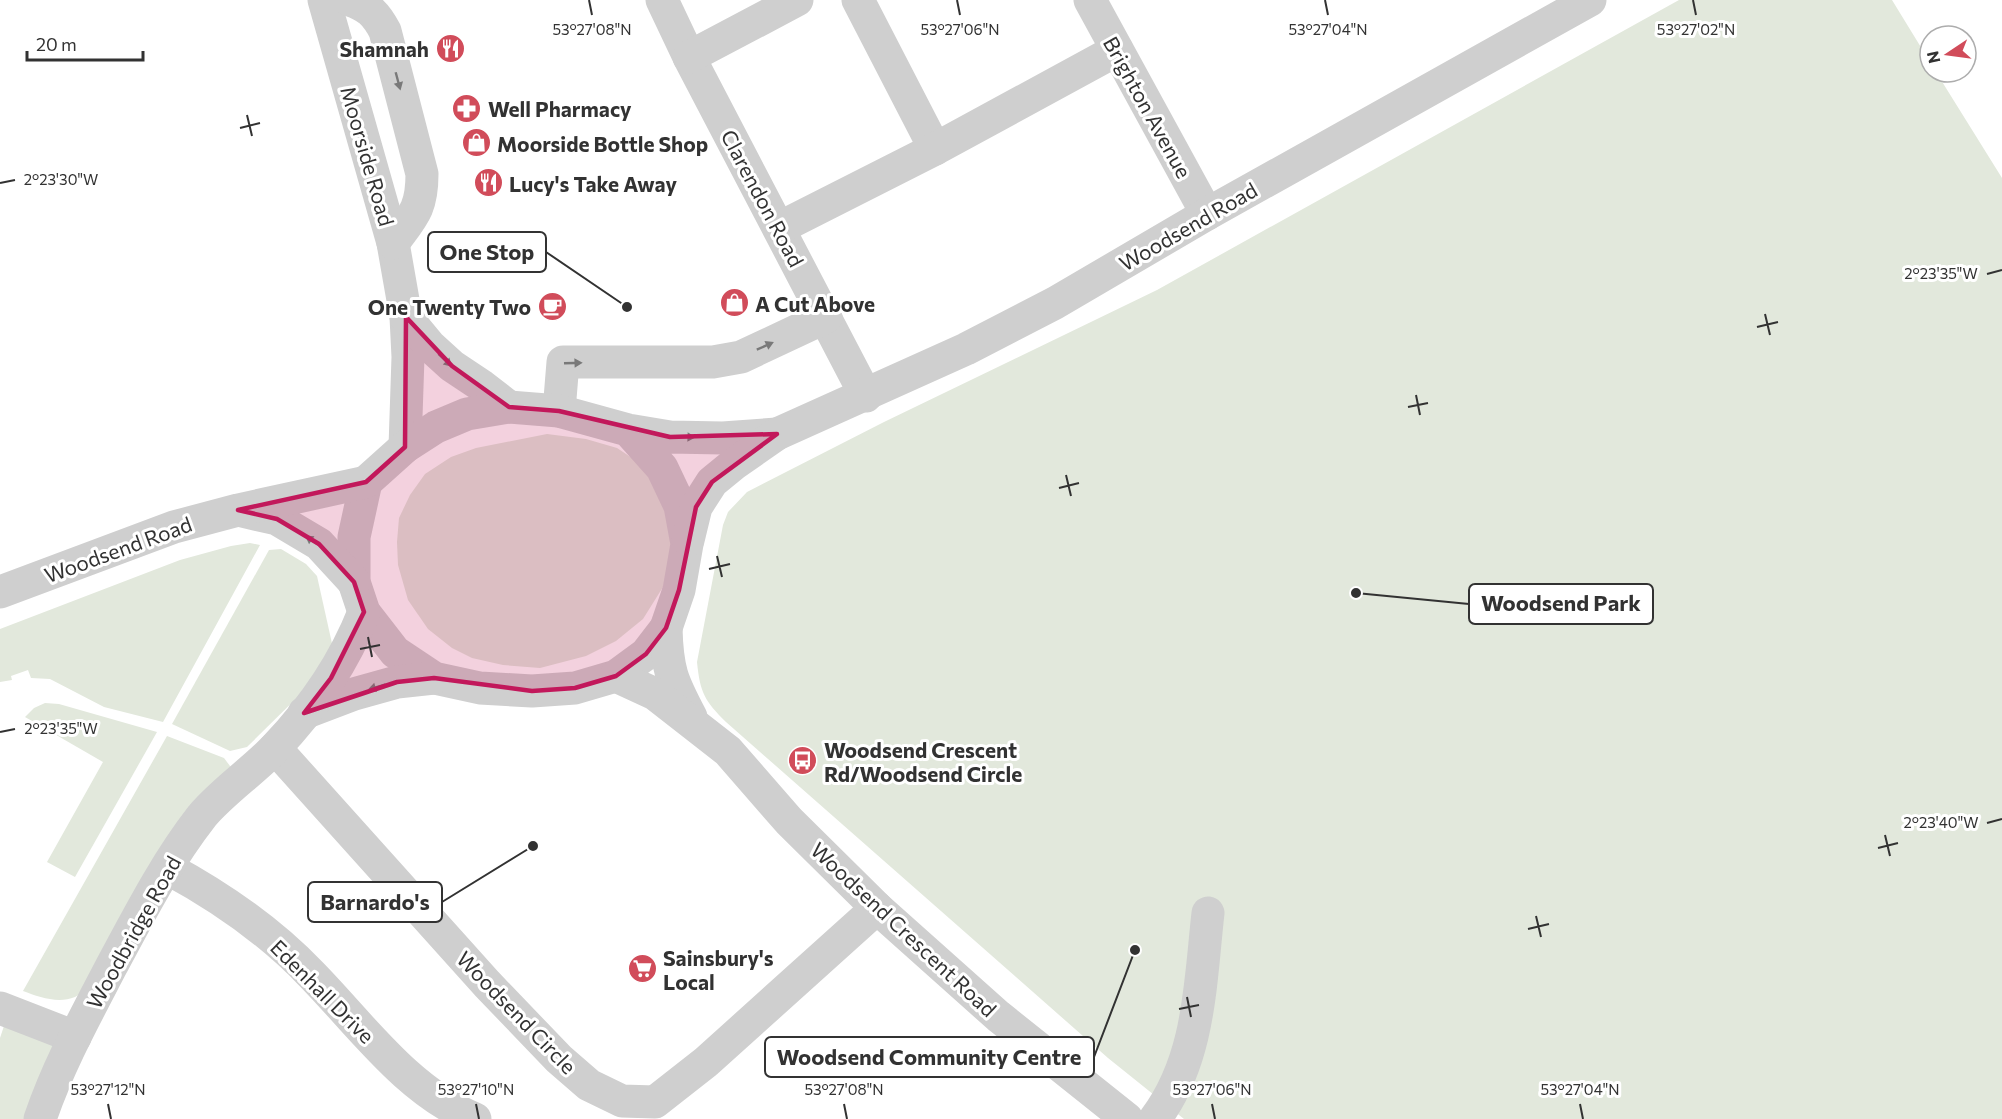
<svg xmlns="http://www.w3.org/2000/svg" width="2002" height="1119" font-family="Commissioner,sans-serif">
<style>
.green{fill:#e2e8dc}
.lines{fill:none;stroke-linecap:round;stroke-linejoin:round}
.minor{stroke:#cfcfcf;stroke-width:33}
.oneway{fill:#797979}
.marked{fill:#c2185b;fill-opacity:0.2;stroke:#c2185b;stroke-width:4.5;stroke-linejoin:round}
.ticks{fill:none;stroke:#323232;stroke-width:2}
.labels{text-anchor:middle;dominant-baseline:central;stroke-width:6;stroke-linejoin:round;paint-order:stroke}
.poi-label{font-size:21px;font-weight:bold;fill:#323232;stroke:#fff;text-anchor:start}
.street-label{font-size:21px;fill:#323232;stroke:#fff}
.ticks-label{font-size:15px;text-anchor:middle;fill:#323232;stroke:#fff;stroke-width:6;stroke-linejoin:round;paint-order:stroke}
.leader{fill:none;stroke:#323232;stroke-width:2}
.callout-dot{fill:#323232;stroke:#fff;stroke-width:2}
.callout{fill:#fff;stroke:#323232;stroke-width:2}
.callout-label{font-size:22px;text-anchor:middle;font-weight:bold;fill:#323232}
</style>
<rect width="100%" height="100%" fill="#fff"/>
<g class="green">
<path d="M1679,0H1892L1930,62V72H1936L2002,178V1119H1184L1108,1058L726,722C705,701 700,693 697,662L723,525L728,512L747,492L884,422L1157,290Z"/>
<path d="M547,434L586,439L617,448L644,466L673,524L671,562L663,587L643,619L616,641L586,656L540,668L503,665L472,658L452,648L428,629L408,600L398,565L397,542L399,518L410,495L425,474L451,457L476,448Z"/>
<path d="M250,543L260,545L163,722L104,707L50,679L31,678L28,670L11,676L12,680L0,682V629L180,560L231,546Z"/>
<path d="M281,549L306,564L317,576L333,648L319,676L247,747L230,751L172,724L269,550Z"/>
<path d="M45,703L59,704L157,732L75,877L47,862L103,762L25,717L34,708Z"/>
<path d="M167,736L224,758L233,770L90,984C86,988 81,994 75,997C58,1004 39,997 23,991Z"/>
<path d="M5,1023L60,1045L34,1119H0V1038Z"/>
</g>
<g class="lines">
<g class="minor">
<path d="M324,0L393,243L406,317L408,357L405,447"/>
<path d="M350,0C368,6 376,14 385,31L422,174C422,209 413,216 393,243"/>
<path d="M662,0L689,57L866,396"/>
<path d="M858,0L935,149"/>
<path d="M1090,0L1207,214"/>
<path d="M689,57L797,0"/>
<path d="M779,228L935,149L1117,50"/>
<path d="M406,317L430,346L452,366L482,386L509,407"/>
<path d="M559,411L563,362H713L741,357L826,317"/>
<path d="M628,430L662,468L680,506L687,544L679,590L666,628L646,654L616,676L575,688L532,691L480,688L434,678L395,652L364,612L354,582V537L366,482L405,447L436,427L467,414L509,407L559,411L628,430L670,437L723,438L777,434"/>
<path d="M242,511L277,519L319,544L354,582"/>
<path d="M688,540L696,507L712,482L734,464L777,434L966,349L1055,303L1207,214L1590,0"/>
<path d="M0,592L174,527L238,510L366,482"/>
<path d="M666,628C667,670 672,681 691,717"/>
<path d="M616,676L655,694L728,751L789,821L877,908L998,1016L1127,1119"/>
<path d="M304,713L354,694L397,682L434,678"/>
<path d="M275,748L487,984L559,1059L589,1085L622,1101L655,1102L706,1062L877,908"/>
<path d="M167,868C219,896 270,931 311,974C361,1025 407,1091 475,1119"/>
<path d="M0,1008L75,1037"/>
<path d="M40,1119C58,1066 85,1017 111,967C139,915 166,862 202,816C222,792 253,771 275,748C313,708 344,663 364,612"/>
<path d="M1155,1119C1200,1059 1200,984 1208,913"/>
</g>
</g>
<defs><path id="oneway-solid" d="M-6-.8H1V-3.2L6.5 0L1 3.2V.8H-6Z" transform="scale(1.5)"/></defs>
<g class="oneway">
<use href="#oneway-solid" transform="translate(398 81) rotate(75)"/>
<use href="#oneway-solid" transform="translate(765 346) rotate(-24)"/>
<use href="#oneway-solid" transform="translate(445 360) rotate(43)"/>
<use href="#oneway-solid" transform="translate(573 363) rotate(-2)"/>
<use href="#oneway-solid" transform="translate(686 437) rotate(2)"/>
<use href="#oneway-solid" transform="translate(313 541) rotate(-146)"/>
<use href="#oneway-solid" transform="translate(377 687) rotate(164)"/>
</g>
<path class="marked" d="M406,317L452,366L509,407L559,411L670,437L777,434L712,482L696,507L679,590L666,628L646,654L616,676L575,688L532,691L434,678L397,682L304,713L331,678L364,612L354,582L319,544L277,519L238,510L366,482L405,447Z"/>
<path class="ticks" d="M589,0L592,15M957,0L960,15M1325,0L1328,15M1693,0L1696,15M247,115L252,136M240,128L260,123M0,183L15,180M1987,274L2002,270M1765,314L1770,335M1757,327L1778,322M1416,395L1420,415M1408,407L1428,403M1066,475L1071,496M1059,488L1079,483M717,556L722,577M709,569L730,564M368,637L372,657M360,649L380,645M0,732L15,729M1987,823L2002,819M1885,835L1890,856M1878,848L1898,843M1536,916L1541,937M1528,929L1549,924M1187,997L1191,1017M1179,1009L1199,1005M108,1104L111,1119M476,1104L479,1119M844,1104L847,1119M1212,1104L1215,1119M1580,1104L1583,1119"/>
<defs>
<symbol id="restaurant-disc" viewBox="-11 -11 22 22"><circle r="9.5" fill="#d14c5a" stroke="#fff"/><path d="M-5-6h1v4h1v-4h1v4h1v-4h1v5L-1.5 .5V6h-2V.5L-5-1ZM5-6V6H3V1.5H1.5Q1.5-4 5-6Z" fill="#fff"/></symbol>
<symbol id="pharmacy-disc" viewBox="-11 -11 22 22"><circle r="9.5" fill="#d14c5a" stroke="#fff"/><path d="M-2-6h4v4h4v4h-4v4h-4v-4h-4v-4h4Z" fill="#fff"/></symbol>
<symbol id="shop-disc" viewBox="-11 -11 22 22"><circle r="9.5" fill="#d14c5a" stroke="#fff"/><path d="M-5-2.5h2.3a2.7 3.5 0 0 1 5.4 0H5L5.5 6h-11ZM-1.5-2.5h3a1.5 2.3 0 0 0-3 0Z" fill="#fff"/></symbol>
<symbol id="cafe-disc" viewBox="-11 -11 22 22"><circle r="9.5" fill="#d14c5a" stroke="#fff"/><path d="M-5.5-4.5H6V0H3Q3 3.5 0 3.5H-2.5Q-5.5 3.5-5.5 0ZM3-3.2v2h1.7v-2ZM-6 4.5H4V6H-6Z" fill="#fff"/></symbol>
<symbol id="bus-disc" viewBox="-11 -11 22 22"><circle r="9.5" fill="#d14c5a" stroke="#fff"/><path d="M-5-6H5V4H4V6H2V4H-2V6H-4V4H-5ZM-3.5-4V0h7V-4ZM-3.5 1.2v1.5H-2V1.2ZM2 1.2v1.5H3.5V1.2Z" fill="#fff"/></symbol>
<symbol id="supermarket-disc" viewBox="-11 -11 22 22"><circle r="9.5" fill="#d14c5a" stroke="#fff"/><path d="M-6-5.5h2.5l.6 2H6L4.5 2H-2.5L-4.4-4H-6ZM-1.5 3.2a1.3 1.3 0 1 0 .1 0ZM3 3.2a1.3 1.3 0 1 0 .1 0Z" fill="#fff"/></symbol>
</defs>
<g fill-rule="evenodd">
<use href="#restaurant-disc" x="434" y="32" width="33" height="33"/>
<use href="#pharmacy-disc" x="450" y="92" width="33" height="33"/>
<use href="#shop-disc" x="460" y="126" width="33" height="33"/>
<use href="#restaurant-disc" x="472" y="166" width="33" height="33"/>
<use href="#shop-disc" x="718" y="286" width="33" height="33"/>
<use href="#cafe-disc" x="536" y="290" width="33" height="33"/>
<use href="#bus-disc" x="786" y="744" width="33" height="33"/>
<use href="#supermarket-disc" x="626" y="952" width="33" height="33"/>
</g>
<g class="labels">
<g class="poi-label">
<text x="429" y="48" text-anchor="end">Shamnah</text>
<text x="488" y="108">Well Pharmacy</text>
<text x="497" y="143">Moorside Bottle Shop</text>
<text x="509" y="183">Lucy's Take Away</text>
<text x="755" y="303">A Cut Above</text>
<text x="531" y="306" text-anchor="end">One Twenty Two</text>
<text x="824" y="749">Woodsend Crescent<tspan x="824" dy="24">Rd/Woodsend Circle</tspan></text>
<text x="663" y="957">Sainsbury's<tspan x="663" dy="24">Local</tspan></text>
</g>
<g class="street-label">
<text transform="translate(1148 107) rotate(61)">Brighton Avenue</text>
<text transform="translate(368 156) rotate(74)">Moorside Road</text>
<text transform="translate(763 198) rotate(62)">Clarendon Road</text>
<text transform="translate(1188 226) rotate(-30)">Woodsend Road</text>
<text transform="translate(118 549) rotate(-20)">Woodsend Road</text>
<text transform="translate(904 929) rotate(43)">Woodsend Crescent Road</text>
<text transform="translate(133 932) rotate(-61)">Woodbridge Road</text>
<text transform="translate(323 991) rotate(45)">Edenhall Drive</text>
<text transform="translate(517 1012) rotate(46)">Woodsend Circle</text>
</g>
</g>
<g class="ticks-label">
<text x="592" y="35">53°27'08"N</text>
<text x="960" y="35">53°27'06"N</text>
<text x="1328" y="35">53°27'04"N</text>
<text x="1696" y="35">53°27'02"N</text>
<text x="61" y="185">2°23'30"W</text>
<text x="1941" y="279">2°23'35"W</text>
<text x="61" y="734">2°23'35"W</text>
<text x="1941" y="828">2°23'40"W</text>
<text x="108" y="1095">53°27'12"N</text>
<text x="476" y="1095">53°27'10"N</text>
<text x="844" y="1095">53°27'08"N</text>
<text x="1212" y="1095">53°27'06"N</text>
<text x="1580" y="1095">53°27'04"N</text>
</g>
<path class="leader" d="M627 307L546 252M1356 593L1469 604M533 846L442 902M1135 950L1094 1057"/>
<g class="callout-dot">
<circle cx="627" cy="307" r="6"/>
<circle cx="1356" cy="593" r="6"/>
<circle cx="533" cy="846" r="6"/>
<circle cx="1135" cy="950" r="6"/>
</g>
<g class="callout">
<rect x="428" y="232" width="118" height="40" rx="6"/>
<rect x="1469" y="584" width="184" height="40" rx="6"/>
<rect x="308" y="882" width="134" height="40" rx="6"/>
<rect x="765" y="1037" width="329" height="40" rx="6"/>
</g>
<g class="callout-label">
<text x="487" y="260">One Stop</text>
<text x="1561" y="611">Woodsend Park</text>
<text x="375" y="910">Barnardo's</text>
<text x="929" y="1065">Woodsend Community Centre</text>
</g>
<g transform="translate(1948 54) rotate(257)"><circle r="28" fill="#ffffff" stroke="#adadad" stroke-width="1.5"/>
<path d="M0-4.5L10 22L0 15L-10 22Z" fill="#d14c5a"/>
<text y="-9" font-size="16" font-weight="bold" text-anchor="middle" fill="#323232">N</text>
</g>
<path d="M27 51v9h116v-9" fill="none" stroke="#323232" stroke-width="3"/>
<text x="36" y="51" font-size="18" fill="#323232" stroke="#ffffff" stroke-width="4.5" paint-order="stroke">20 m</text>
</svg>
